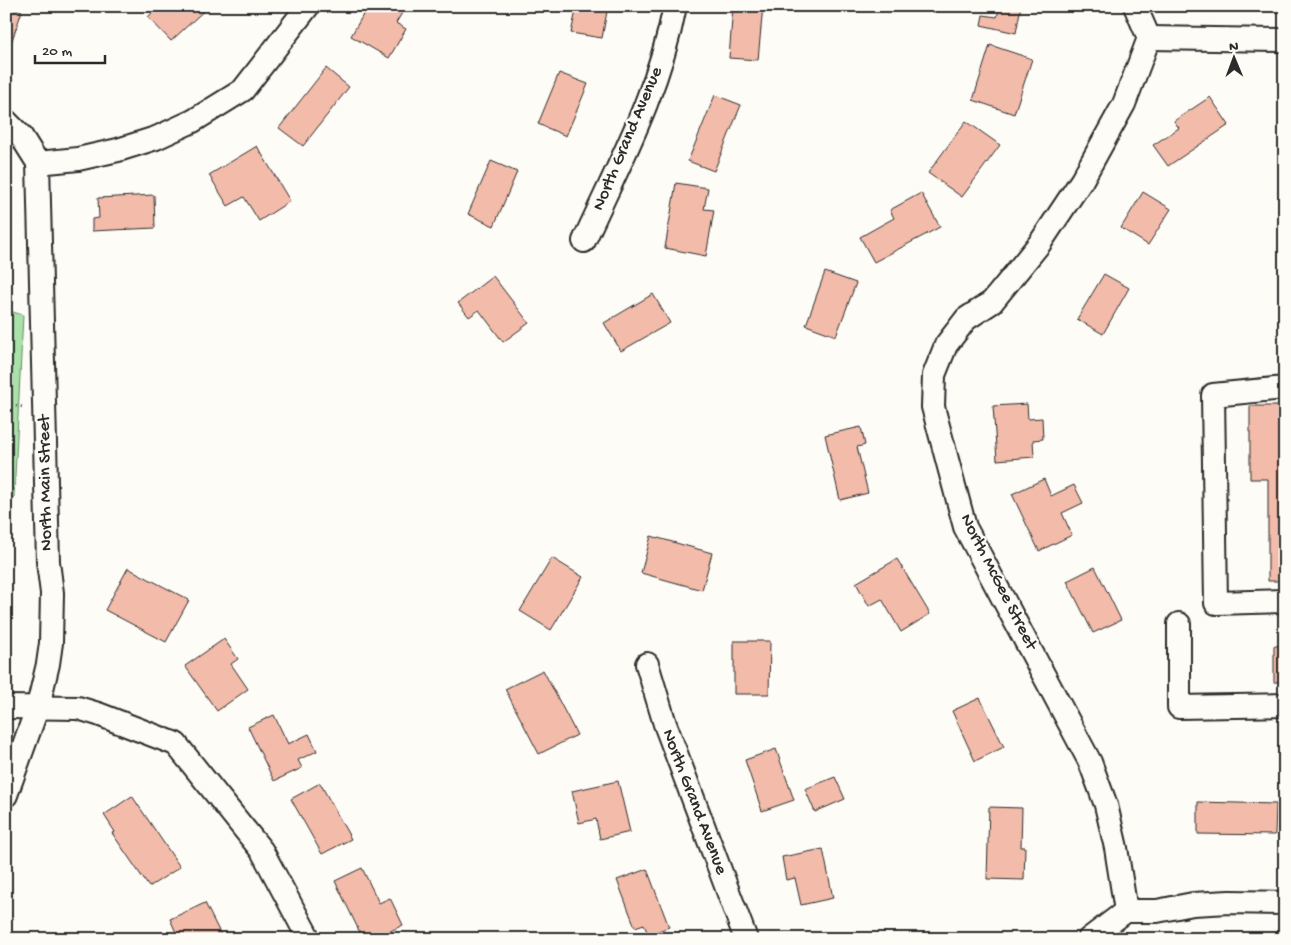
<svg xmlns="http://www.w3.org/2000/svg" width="1291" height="945" font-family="'Gochi Hand',sans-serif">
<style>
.green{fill:#a8e2a8;stroke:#6a866a}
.building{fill:#f3bba9;stroke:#2b2b2b}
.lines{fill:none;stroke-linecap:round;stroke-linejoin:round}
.minor-casing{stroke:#2b2b2b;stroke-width:26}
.path{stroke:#2b2b2b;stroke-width:3;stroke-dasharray:1 4;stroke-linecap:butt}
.minor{stroke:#fdfcf7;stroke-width:22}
.labels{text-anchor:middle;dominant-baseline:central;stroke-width:4.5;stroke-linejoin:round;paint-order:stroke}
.street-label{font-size:18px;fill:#2b2b2b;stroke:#fdfcf7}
</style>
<rect width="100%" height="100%" fill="#fdfcf7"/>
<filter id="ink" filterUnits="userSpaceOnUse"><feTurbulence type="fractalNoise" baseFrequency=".02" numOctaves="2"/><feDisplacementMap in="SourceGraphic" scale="10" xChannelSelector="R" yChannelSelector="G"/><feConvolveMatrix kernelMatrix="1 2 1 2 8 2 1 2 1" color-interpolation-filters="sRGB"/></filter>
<g filter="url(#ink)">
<path class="green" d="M6,310L23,315L14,497L6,498Z"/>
<g class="building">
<path d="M6,6L22,11L9,49L6,48Z"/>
<path d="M159,6H209L171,41L148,17Z"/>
<path d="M368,6H406L396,23L406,29L389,58L351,36Z"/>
<path d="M577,6H608L602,38L571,33Z"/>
<path d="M733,6H763L758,60L729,58Z"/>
<path d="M1000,6H1021L1016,33L981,25L983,15L997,17Z"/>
<path d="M990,45L1032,59L1014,114L973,100Z"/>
<path d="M326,68L349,87L303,146L279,128Z"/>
<path d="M559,73L588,84L566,136L538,124Z"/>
<path d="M715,95L741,105L714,171L688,161Z"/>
<path d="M1210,97L1229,125L1168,166L1153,145L1179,128L1174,121Z"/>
<path d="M966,121L1000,145L962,197L928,173Z"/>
<path d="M257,146L290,201L259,221L244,197L228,206L209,175Z"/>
<path d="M491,161L517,172L494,226L468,214Z"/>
<path d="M676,183L708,188L704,209L714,210L706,256L665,248Z"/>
<path d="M1143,192L1171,209L1148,245L1121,228Z"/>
<path d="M921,193L940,227L874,262L860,237L894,218L890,210Z"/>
<path d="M154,195L155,228L92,231V219L99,218L98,198Z"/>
<path d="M825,272L856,283L836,336L806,325Z"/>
<path d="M1104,274L1129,288L1103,334L1077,319Z"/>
<path d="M493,276L529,323L503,342L479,310L469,317L458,303Z"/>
<path d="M653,294L670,323L621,351L604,323Z"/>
<path d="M1027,404L1028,419L1042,418L1043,439L1033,440L1034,457L997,460L993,406Z"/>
<path d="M1250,406H1285V581H1268V479H1250Z"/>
<path d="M861,427L865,445L857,447L868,493L840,500L825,435Z"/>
<path d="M1044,479L1051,496L1074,485L1083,503L1062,513L1072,535L1039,551L1012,494Z"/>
<path d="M651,536L712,553L702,590L641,573Z"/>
<path d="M552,558L583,577L551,630L520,611Z"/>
<path d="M897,559L930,614L901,632L882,599L869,606L856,583Z"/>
<path d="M1095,567L1121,620L1093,633L1067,581Z"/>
<path d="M128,568L189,600L166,642L105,610Z"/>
<path d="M224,639L238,659L231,664L248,689L217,711L185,666Z"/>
<path d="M734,641H770L769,694H734Z"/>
<rect x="1274" y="646" width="11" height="36"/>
<path d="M543,670L577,735L539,754L505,689Z"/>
<path d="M980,698L1004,747L975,761L952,711Z"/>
<path d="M274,715L288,744L309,734L317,751L298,760L302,768L274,781L248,727Z"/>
<path d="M776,749L794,800L762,811L745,760Z"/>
<path d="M835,777L845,799L815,812L805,789Z"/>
<path d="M618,781L630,832L600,839L596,819L579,823L572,791Z"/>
<path d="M320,783L351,839L322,854L291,799Z"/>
<path d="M132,796L180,867L149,887L112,833L115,832L104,815Z"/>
<path d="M1198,802L1276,804L1275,835L1198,834Z"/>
<path d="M989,807L1022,808L1021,847H1025L1024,880L987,879Z"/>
<path d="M823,849L833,898L801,905L795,878L786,880L782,857Z"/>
<path d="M362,868L379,903L390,898L403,925L374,939H363L335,881Z"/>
<path d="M647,869L669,927L648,935L644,924L635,927L617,880Z"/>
<path d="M205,903L223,939H179L170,919Z"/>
</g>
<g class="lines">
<defs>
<g id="minor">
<path d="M1135,6L1149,38"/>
<path d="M1149,38L1285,40"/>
<path d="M6,121L21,136L38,163L48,562L52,593L51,643L48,664L38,706L6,795"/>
<path d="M38,163L78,159L118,150L156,138L193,121L243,90L308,6"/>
<path d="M584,241C619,164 659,91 675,6"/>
<path d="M1285,388L1213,395L1216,603L1285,601"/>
<path d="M1179,624V707L1285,705"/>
<path d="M647,664L665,724L746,939"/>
<path d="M6,707L78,708L98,714L176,744L262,851L309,939"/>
<path d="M1126,911L1116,848L1106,805L1090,762L965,527L933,407L934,375L946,345L966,319L992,302L1040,243L1082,180L1124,104L1149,38"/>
<path d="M1089,939L1126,911H1157L1193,904L1229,902L1285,903"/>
</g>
</defs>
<use href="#minor" class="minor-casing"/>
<path class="path" d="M6,404L23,407"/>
<use href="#minor" class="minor"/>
</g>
</g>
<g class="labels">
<g class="street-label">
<text transform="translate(628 139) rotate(-67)">North Grand Avenue</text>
<text transform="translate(46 483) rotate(-91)">North Main Street</text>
<text transform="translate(998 582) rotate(63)">North McGee Street</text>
<text transform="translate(694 802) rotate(69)">North Grand Avenue</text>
</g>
</g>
<rect width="1291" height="945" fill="none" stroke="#fdfcf7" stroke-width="25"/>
<rect x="12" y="12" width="1266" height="920" fill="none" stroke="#2b2b2b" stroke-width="2" filter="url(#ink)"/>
<g transform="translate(1234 58) rotate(359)" stroke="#fdfcf7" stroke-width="4" paint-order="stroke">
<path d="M0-4L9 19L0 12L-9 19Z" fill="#2b2b2b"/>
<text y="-8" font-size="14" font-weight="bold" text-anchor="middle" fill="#2b2b2b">N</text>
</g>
<path d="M35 55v8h70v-8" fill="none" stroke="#2b2b2b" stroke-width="2.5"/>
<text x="42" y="55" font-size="15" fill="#2b2b2b" stroke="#fdfcf7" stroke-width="4" paint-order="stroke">20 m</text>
</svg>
